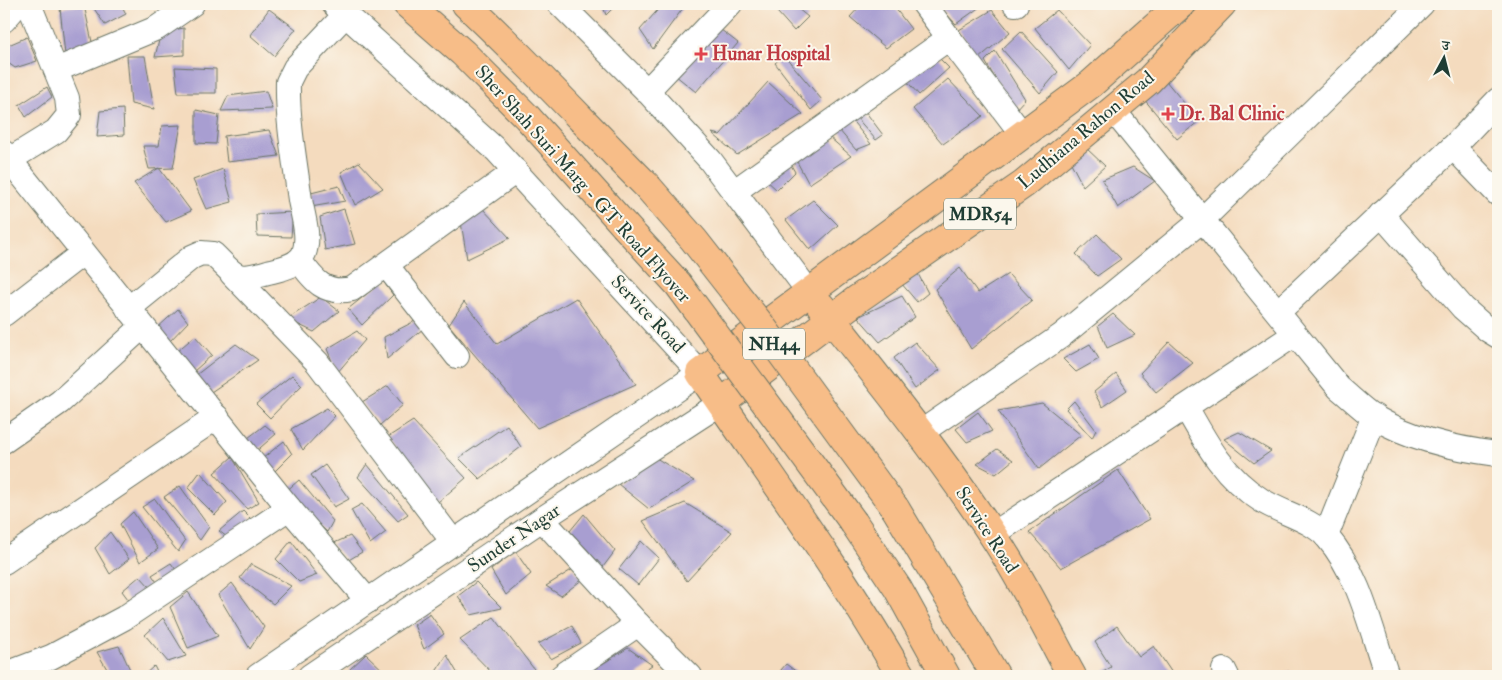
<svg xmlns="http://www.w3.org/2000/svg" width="1502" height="680" font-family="'IM FELL Double Pica','Noto Serif Devanagari',serif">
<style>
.building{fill:#a89ed1}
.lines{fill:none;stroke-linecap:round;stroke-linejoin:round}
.minor-casing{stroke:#6a7464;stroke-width:26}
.major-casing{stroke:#6a7464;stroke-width:30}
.highway-casing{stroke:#6a7464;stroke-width:30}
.minor{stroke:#fff;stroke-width:24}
.major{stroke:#f7bd88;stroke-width:28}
.highway{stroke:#f7bd88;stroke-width:28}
.highway-bridge-casing{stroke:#6a7464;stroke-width:30;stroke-linecap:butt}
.highway-bridge{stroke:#f7bd88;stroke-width:28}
.health-dot{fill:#e0444e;stroke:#fbf7ec;stroke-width:2}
.labels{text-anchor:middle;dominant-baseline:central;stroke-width:4;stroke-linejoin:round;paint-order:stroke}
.shield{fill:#fbf7ec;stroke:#61756b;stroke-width:1}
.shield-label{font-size:18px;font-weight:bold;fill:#1f3d34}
.health-label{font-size:19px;font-weight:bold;fill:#be3a42;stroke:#fbf7ec;text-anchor:start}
.street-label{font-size:19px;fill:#1f3d34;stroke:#fbf7ec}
</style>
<rect width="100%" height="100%" fill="#fbf7ec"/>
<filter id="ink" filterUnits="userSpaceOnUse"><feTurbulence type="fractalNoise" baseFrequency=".02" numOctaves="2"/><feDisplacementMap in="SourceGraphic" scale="10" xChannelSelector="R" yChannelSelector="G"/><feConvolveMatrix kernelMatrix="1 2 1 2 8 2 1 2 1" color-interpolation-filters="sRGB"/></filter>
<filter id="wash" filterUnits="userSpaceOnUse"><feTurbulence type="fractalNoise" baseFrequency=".0096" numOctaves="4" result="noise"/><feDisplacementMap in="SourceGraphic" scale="20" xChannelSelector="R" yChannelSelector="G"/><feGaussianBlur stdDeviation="1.12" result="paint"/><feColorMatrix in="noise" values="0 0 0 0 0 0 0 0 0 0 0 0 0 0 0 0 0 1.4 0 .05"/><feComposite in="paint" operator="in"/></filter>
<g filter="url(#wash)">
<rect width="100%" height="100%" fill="#f4dbbe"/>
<g id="blocks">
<g class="building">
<path d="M91,4H121L126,14L105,25Z"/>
<path d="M134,4H159L160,6H135Z"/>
<path d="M602,4H617L606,15Z"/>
<path d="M663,4H686L653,49L640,30Z"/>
<path d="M770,4H792L808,17L794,31Z"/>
<path d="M862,4H892L911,29L886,48L850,17Z"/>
<path d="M937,4H984L956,24Z"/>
<path d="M84,5L92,42L65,55L60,8Z"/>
<path d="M269,9L296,29L274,56L250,35Z"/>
<path d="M992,10L1010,32L978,59L959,30Z"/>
<path d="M1057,10L1090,45L1069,70L1035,28Z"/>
<path d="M716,26L738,43L696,92L675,75Z"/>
<path d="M184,28V55L155,57L161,32Z"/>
<path d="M1021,31L1058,72L1040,93L1002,49Z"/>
<path d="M27,37L37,61L15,68L4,60V47Z"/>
<path d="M995,51L1025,99L1014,111L985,61Z"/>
<path d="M784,55L822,100L811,110L775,63Z"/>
<path d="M936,55L949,68L919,95L904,78Z"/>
<path d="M127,56H145L154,109L131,104Z"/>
<path d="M175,67L216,69V93H178Z"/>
<path d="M1161,75L1199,121L1177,139L1139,93Z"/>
<path d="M948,79L983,116L943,144L913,109Z"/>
<path d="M768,82L803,114L737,155L712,133L720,135Z"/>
<path d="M47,87L52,97L26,117L19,105Z"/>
<path d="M266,91L272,109L221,111L228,96Z"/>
<path d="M862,107L883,135L876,140L856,117Z"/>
<path d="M123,109L124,135L97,137L100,111Z"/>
<path d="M196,110L219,115L216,144L196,143Z"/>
<path d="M850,118L871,144L856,150L839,130Z"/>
<path d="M181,125L173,168L149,169L143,146H159L162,126Z"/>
<path d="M269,130L279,156L227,162L224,136Z"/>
<path d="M829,137L851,156L809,184L796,160Z"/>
<path d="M1085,147L1105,166L1083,186L1069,159Z"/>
<path d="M788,160L795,172L777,190L764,178Z"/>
<path d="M359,162L383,188L355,205L341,172Z"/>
<path d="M1133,167L1155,181L1118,208L1102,180Z"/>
<path d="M159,168L191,211L166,222L134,183Z"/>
<path d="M223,169L232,202L206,209L193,180Z"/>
<path d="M339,186L345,201L311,207V193Z"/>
<path d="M813,200L838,225L810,250L786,220Z"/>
<path d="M482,208L510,238L467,259L461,222Z"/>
<path d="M344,209L355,244L325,250L320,217Z"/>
<path d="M293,212L291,237L257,236L256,214Z"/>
<path d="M1097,234L1121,259L1097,276L1076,254Z"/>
<path d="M960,268L978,293L1008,274L1032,300L971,349L935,289Z"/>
<path d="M917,272L928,293L917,302L901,283Z"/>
<path d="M383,281L393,295L362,325L348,309Z"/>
<path d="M902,296L915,317L880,342L858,317Z"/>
<path d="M321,297L339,311L314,332L287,319Z"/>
<path d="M576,298L636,384L537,428L449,325L464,302L497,344Z"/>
<path d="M178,309L188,322L168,343L156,329Z"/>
<path d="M1113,314L1135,335L1107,348L1098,326Z"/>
<path d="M417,320L424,328L387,359L384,337Z"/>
<path d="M357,331L365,340L337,373L327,349Z"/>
<path d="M195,336L212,355L193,372L176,352Z"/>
<path d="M915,342L940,370L915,389L894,358Z"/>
<path d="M1169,342L1193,363L1156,392L1140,373Z"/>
<path d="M236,344L258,360L208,394L196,375Z"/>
<path d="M1090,344L1099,359L1076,372L1063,359Z"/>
<path d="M1116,374L1127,390L1102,407L1094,392Z"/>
<path d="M292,375L302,385L270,418L256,404Z"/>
<path d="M388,386L403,405L380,425L362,402Z"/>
<path d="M1074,401L1096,430L1092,438L1066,409Z"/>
<path d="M1042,403L1081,435L1039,469L998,411Z"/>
<path d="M327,408L335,416L303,450L291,429Z"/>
<path d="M978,412L992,431L967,442L956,429Z"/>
<path d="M413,421L466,478L438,502L388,437Z"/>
<path d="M265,425L276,434L253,454L244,441Z"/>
<path d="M507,425L521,447L480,479L459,458Z"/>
<path d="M1239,432L1271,451L1254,463L1224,439Z"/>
<path d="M284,441L292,454L272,474L262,459Z"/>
<path d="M997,449L1013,460L996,474L977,464Z"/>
<path d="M232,457L259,502L247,509L214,473Z"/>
<path d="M656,458L694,481L649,509L618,484Z"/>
<path d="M367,464L408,514L398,521L358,477Z"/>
<path d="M325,465L349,499L334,507L311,475Z"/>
<path d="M1118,470L1150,519L1061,568L1029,532Z"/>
<path d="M200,472L227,502L215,515L188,488Z"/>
<path d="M299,480L333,521L327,532L285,492Z"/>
<path d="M180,486L209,527L200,540L164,497Z"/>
<path d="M155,499L185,541L178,552L142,507Z"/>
<path d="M685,503L732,532L687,581L643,521Z"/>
<path d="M362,504L386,532L370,544L351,510Z"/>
<path d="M243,511L252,520L227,537L219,531Z"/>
<path d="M133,512L158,549L140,562L120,524Z"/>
<path d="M584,514L615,551L603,567L570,531Z"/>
<path d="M110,532L129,559L110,574L95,548Z"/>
<path d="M350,536L362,552L347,561L332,544Z"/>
<path d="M291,541L317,575L299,582L276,559Z"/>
<path d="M641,541L659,558L638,585L619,569Z"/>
<path d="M515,551L531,574L506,595L491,570Z"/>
<path d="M171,563L176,570L159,585L152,575Z"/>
<path d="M251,564L291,586L273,604L240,578Z"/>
<path d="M573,569L583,579L561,596L546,586Z"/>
<path d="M140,576L149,586L131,603L122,591Z"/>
<path d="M476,582L502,608L471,615L458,596Z"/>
<path d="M232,583L264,627L250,649L218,595Z"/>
<path d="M188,592L218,636L188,648L170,607Z"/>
<path d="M430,614L444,634L424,649L414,625Z"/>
<path d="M494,617L537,673L528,676H495L460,640Z"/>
<path d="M163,618L186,656L168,662L145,635Z"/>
<path d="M572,626L581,643L551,659L538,644Z"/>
<path d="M1117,626L1139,657L1154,646L1172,673L1167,676H1097L1111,667L1095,642Z"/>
<path d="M119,646L133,676H111L97,652Z"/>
<path d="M628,648L652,665L635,676H583Z"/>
<path d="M366,654L389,676H353L349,670Z"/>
<path d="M447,655L459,676H433Z"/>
<path d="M786,664L802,676H776Z"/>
<path d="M154,666L159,676H143Z"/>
<path d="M1289,671L1291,676H1273Z"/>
</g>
</g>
</g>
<g filter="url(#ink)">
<use href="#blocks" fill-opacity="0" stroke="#6a7464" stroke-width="1"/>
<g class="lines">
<defs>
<g id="minor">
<path d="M560,4L647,91L710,160L809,292"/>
<path d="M924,4L949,38"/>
<path d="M1015,4H1016"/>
<path d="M4,20L18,4"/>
<path d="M56,70L157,28L192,4"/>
<path d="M647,91L730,4"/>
<path d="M1113,110L1339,388C1350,397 1362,409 1374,417C1411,439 1456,449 1498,454"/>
<path d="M1453,147L1498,194"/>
<path d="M4,153L289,508L368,601"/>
<path d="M9,160L56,131L69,115L67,98L29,4"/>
<path d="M735,191L949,38L1022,134"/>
<path d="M1381,214L1463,308L1488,330L1498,336"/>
<path d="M299,260C314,281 325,295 352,289L516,171"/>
<path d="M387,266L457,356"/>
<path d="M232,274L317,362L454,543"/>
<path d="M128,309L192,257L201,253L213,254C236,276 234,282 268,272C280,269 299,266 304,253C310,237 303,216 300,200C295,163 287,119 288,82L295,68L346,14"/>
<path d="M1278,312L1453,147L1498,100"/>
<path d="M4,314L83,253"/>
<path d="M1186,407C1206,443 1224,477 1261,500C1281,513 1311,519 1327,537C1360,575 1371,630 1387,676"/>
<path d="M920,433L1061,336L1201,221L1422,4"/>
<path d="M4,441L60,402L142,327"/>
<path d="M542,519L638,624L690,676"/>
<path d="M992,535L1294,335"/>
<path d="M1326,536L1374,416"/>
<path d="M4,562L217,417"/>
<path d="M1224,670L1227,676"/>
<path d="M4,675L51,657L124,618L289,508"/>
<path d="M258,676L700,373L496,150L334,4"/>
<path d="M310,676L542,519L721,403"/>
<path d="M562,676L638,624"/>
</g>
<g id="major">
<path d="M821,306C880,380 940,455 992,534C1022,579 1046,628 1072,676"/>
<path d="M721,403L859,298L1024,184L1148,81L1222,4"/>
<path d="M901,676C841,571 768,473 700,373L1091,84L1181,4"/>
</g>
<g id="highway">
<path d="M407,4L463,53L527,117L624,225"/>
<path d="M466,4C528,62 586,125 647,186"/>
<path d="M895,508L996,676"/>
<path d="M854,523L898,589L946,676"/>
</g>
</defs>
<use href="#minor" class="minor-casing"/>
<use href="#major" class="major-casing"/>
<use href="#highway" class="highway-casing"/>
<use href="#minor" class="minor"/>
<use href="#major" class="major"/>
<use href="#highway" class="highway"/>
<defs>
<g id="highway-bridge">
<path d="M647,186L694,240L763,328L895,508"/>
<path d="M624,225L678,284L854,523"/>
</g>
</defs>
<use href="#highway-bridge" class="highway-bridge-casing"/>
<use href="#highway-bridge" class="highway-bridge"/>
</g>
</g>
<g class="health-dot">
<path d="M698.5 46.5h5v5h5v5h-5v5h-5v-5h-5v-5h5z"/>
<path d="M1165.5 106.5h5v5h5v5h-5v5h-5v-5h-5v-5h5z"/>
</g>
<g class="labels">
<g class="shield">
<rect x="944" y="198.5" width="72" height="31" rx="4"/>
<rect x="743" y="328.5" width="62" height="31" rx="4"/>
</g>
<g class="shield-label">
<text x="980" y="214">MDR54</text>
<text x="774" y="344">NH44</text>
</g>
<g class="health-label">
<text x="712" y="54">Hunar Hospital</text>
<text x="1179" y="114">Dr. Bal Clinic</text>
</g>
<g class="street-label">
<text transform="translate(1086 130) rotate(-40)">Ludhiana Rahon Road</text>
<text transform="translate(583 184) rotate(48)">Sher Shah Suri Marg - GT Road Flyover</text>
<text transform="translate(648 314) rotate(47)">Service Road</text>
<text transform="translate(987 530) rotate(57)">Service Road</text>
<text transform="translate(514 538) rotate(-34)">Sunder Nagar</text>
</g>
</g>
<rect width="1502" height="680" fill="none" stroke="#fbf7ec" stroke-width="20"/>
<g transform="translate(1444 58) rotate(7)" stroke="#fbf7ec" stroke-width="4" paint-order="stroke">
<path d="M0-4L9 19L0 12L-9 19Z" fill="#1f3d34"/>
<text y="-8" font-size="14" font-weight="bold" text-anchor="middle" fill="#1f3d34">उ</text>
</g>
</svg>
